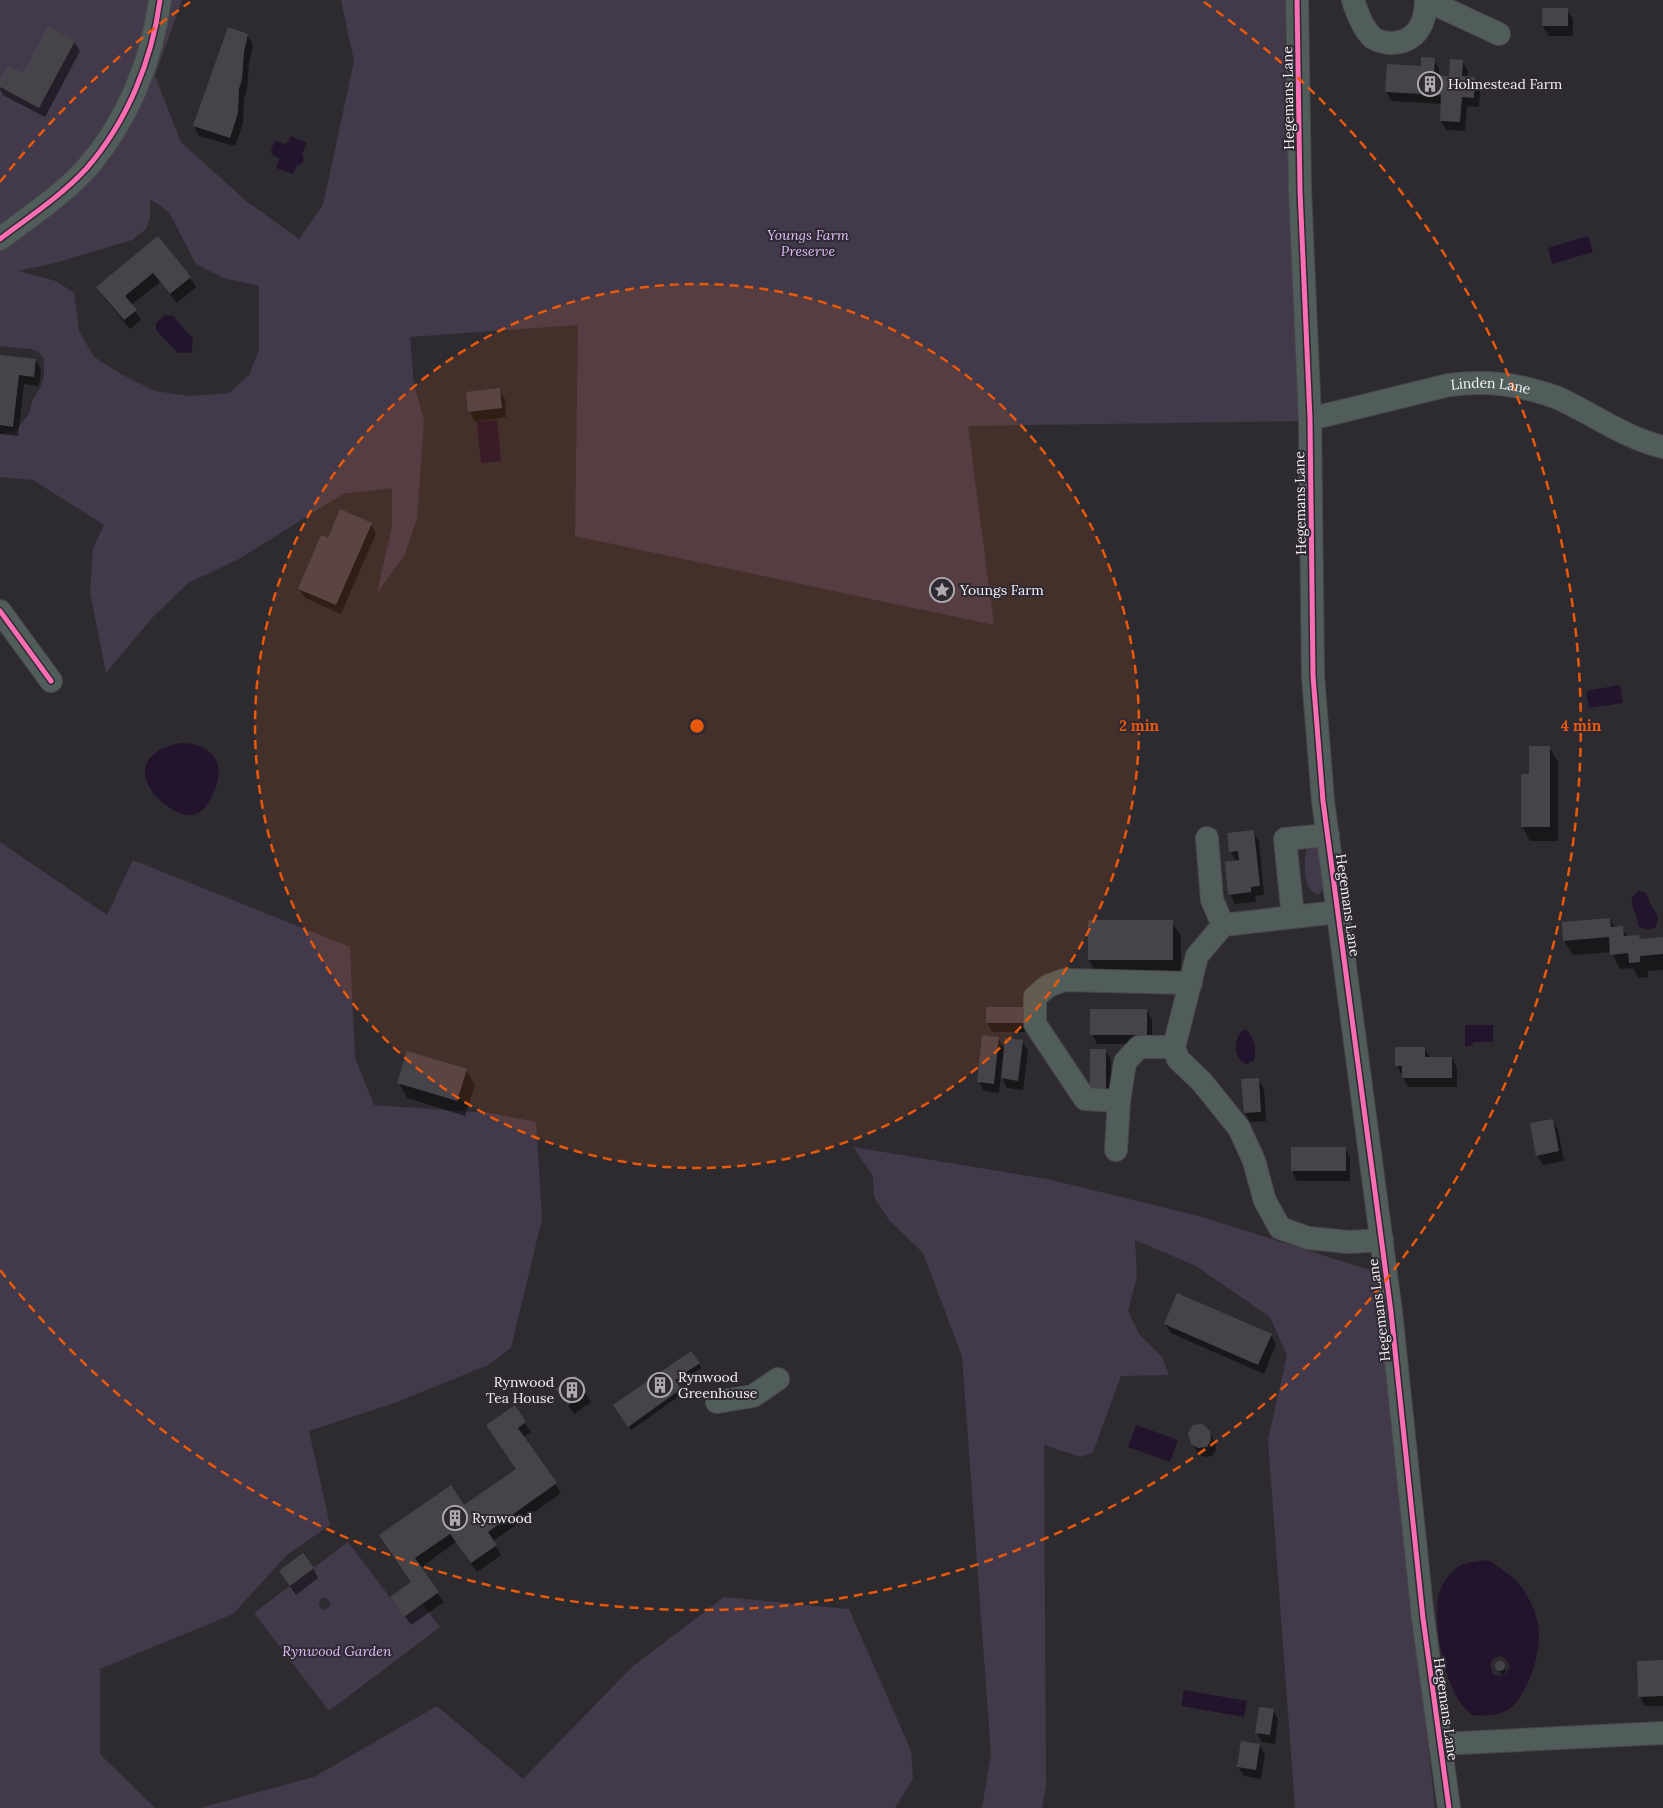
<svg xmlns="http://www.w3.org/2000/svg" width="1663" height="1808" font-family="Lora,serif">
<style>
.green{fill:#42394a;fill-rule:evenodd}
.water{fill:#23142d;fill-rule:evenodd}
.shadow{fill:#0007}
.building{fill:#47434b}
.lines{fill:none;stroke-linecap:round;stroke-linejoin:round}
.minor-casing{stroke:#4a484b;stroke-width:24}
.minor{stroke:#515d5a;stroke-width:22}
.cycleway-casing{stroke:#2e2932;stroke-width:8}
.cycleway{stroke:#f96db3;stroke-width:5}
.ring{fill:none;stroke:#e8590c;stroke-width:2.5;stroke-dasharray:9 6}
.labels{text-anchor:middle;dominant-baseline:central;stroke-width:4;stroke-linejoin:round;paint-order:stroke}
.poi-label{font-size:14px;fill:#f5f2f7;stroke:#2e2932;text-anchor:start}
.street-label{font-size:14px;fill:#f5f2f7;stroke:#2e2932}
.park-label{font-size:14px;font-style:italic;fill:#debdf6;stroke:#2e2932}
.centre{fill:#e8590c;stroke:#2e2932;stroke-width:2.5}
.ring-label{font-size:15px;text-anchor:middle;font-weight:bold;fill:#e8590c;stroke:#2e2932;stroke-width:4;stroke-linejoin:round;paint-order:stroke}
</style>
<rect width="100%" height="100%" fill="#2e2b30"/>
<g class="green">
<path d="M0,0H182L155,76L181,142L245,200L299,239L323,205L354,61L341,0H1286L1285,44L1302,421L968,426L994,625L575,536L578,325L410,337L414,385L424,420L417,519L404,556L377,593L392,526V488L343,494L237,560L188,583L152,618L106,673L90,592L93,548L104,525L33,480L0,477V434L16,430L29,414L32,401L40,388L44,376V359L38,351L30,349L0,346ZM150,199L169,212L196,264L223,278L259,286V350L249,375L229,393L190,396L155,391L121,374L94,357L79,331L74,293L56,281L18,271L55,263L132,240L146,229L150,217Z"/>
<path d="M0,842L107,915L133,860L350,947L355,1058L374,1105L490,1113L536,1122L542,1219L511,1348L488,1365L397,1402L309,1431L330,1525L287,1555L233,1614L100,1669V1754L155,1808H0Z"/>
<path d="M1307,847H1319L1324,879L1323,890L1318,895C1301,889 1304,861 1307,847Z"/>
<path d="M853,1147L1047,1179L1199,1216L1376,1272L1435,1808H1295L1268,1440L1287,1355L1270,1317L1196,1266L1135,1240L1137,1276L1128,1311L1139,1334L1162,1357L1169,1375L1121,1376L1093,1452L1081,1457L1044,1445L1046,1786L1042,1808H982L991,1754L962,1356L923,1253L889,1220L874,1197L873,1176Z"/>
<path d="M348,1542L404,1616L422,1604L440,1627L329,1711L254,1613ZM325,1598L328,1599L331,1604L326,1610L320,1608L319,1604L321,1599Z"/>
<path d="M724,1597L849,1609L911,1751L913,1779L895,1808H200L314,1777L437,1706L523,1779L632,1667Z"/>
</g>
<g class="water">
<path d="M291,136L307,143L302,154L304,161L300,165H297L293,174L276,168L279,161V158L272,155C270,149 272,146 276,141L285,144L288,142Z"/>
<path d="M1588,236L1593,252L1552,264L1548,248Z"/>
<path d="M165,315L173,316L193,339L192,350L190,353H178L156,330V323Z"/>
<path d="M497,420L501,461L481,463L477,422Z"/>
<path d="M1620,685L1623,703L1589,708L1586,691Z"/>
<path d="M181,743C213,744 228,764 213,794C209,803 203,813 192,815C184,816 177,812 170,808C163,803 155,797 151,790C134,762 156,747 181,743Z"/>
<path d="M1639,891L1646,893C1648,897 1649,901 1651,905C1657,915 1660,914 1656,927C1650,930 1644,930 1638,926C1639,915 1630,909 1632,897Z"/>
<path d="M1465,1025H1493V1042H1474L1471,1046H1465Z"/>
<path d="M1246,1030C1254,1035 1257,1051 1254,1060L1248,1064C1233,1062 1233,1039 1242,1031Z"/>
<path d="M1136,1425L1178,1440L1170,1462L1128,1447Z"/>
<path d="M1488,1560C1502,1569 1517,1578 1525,1592C1531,1602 1536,1613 1538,1624C1543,1649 1528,1698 1506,1711C1496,1716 1483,1716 1472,1715C1468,1711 1462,1706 1459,1701C1444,1676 1434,1629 1438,1599C1439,1587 1450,1571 1461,1565C1469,1562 1480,1561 1488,1560ZM1499,1656L1505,1658L1510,1666L1506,1674L1499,1676L1493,1674L1490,1665L1493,1659Z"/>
<path d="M1184,1690L1247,1701L1244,1717L1181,1706Z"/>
</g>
<g class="shadow">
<path d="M1543,10H1567L1573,19V36H1549L1543,26Z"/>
<path d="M247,35L253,45L249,63L247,89L244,99L243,124L235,146L199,136L194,126Z"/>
<path d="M74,42L80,51L45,117L3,95L0,89V81L23,75Z"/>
<path d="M1434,59L1439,69V76L1450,77L1462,61L1468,71L1467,78H1474L1480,88L1479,107L1467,106L1465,131L1446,130L1441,121L1442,104L1392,101L1386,92Z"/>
<path d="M157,238L190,278L196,287L177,303L160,282L131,305L141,320L130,329L103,296L98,287Z"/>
<path d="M0,356L36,360L41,370L39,386L24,384L18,436L0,434Z"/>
<path d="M499,390L505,399L506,417L475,422L470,412L468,393Z"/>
<path d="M371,524L376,534L341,614L305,598L299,589Z"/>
<path d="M1549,747L1558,762V841H1530L1522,826L1530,775Z"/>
<path d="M1253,831L1259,841L1264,895L1255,896L1256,902L1235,904L1230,894L1237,862L1231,852Z"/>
<path d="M1610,919L1615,928H1622L1628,937H1639L1641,940L1663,938V970L1648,971V977L1639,978L1633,968L1620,969L1611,952L1573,955L1564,941Z"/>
<path d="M1089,922H1172L1181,936V975H1098L1089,960Z"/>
<path d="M1023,1008L1029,1032H992L987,1022Z"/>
<path d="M1146,1010L1152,1019V1044H1097L1092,1034Z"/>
<path d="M998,1038L1005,1050L1022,1041L1028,1051L1023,1090L1007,1088L1001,1076L999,1093L984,1091L979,1082Z"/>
<path d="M1425,1049L1430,1058H1452L1457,1068V1087H1408L1397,1065Z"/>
<path d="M1105,1050L1111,1060V1097H1097L1091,1088Z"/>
<path d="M466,1070L475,1085L465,1116L407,1098L399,1083Z"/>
<path d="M1258,1079L1264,1089L1266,1121L1250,1122L1245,1112Z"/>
<path d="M1552,1120L1558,1130L1564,1161L1543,1165L1537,1155Z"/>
<path d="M1292,1148H1345L1350,1158V1181H1297L1292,1171Z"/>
<path d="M1165,1324L1271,1335L1276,1344L1264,1374L1171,1333Z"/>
<path d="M699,1364L701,1368L676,1385L682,1394L631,1430L617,1410Z"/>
<path d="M575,1377L591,1402L574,1414L558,1390Z"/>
<path d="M514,1407L531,1432L523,1437L561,1493L493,1541L501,1555L477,1572L456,1542L420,1568L444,1602L411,1625L398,1606L412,1583L380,1535L464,1506L517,1470Z"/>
<path d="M1209,1432L1215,1442L1216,1450L1212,1456L1204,1457L1198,1453L1192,1443Z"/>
<path d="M313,1568L318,1578L296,1595L280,1572Z"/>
<path d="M1663,1662V1706H1645L1640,1697Z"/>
<path d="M1499,1663H1502L1506,1671L1504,1675L1501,1674L1496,1666Z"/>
<path d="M1273,1710L1278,1720L1275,1744L1262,1742L1257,1733Z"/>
<path d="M1259,1745L1265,1754L1261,1779L1244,1776L1238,1767Z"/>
</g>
<g class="building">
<rect x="1542" y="8" width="26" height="18"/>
<path d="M48,26L75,41L39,108L0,87V79L8,65L23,73Z"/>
<path d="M228,27L248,34L244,52L242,79L239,89L238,113L230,138L193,126Z"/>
<path d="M1421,57L1435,58L1434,75L1449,76L1450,59L1463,60L1462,76L1475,77L1474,98L1462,97L1460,122L1440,121L1441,95L1385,92L1387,64L1421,66Z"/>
<path d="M158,236L191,277L170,294L153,273L125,296L137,310L124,320L96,287Z"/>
<path d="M0,355L36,359L34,377L19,375L13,427L0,425Z"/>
<path d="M500,388L502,408L468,412L466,392Z"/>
<path d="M340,509L372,523L336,605L298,589L321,535L328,538Z"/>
<path d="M1529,746H1550V827H1521V774H1529Z"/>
<path d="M1254,830L1260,886L1251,887V892L1228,895L1225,862L1239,860L1238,851L1229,852L1227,833Z"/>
<path d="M1610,918L1611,927L1623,926L1624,936L1639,935L1640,939L1663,937V954L1640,956V962L1629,963L1628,953L1610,955L1609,937L1563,941L1562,922Z"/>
<rect x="1088" y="920" width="85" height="40"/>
<rect x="986" y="1007" width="38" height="16"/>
<rect x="1090" y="1009" width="57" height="26"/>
<path d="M982,1035L999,1037L994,1084L977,1082Z"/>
<path d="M1005,1038L1023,1040L1018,1081L1001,1078Z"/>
<path d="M1395,1047H1425V1057H1452V1078H1402V1066H1395Z"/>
<rect x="1090" y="1049" width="16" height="39"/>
<path d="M407,1051L467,1069L457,1101L397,1083Z"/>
<path d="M1259,1078L1261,1112L1244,1113L1241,1079Z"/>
<path d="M1553,1119L1559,1151L1536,1156L1530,1123Z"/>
<rect x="1291" y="1147" width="55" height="24"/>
<path d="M1177,1293L1272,1334L1258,1365L1164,1324Z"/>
<path d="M691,1351L700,1363L675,1380L681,1389L628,1427L613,1405Z"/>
<path d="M575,1375L587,1391L568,1405L556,1389Z"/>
<path d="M515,1405L526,1422L518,1428L557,1483L488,1532L497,1545L471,1563L450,1534L415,1558L439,1592L404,1617L390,1597L411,1582L379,1535L451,1485L464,1505L516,1469L486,1425Z"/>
<path d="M1203,1424L1210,1431L1211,1440L1207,1447L1198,1448L1191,1444L1188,1433L1193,1425Z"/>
<path d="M303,1553L314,1568L290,1586L279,1571Z"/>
<path d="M1663,1660V1696L1638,1697L1637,1661Z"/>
<circle cx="1500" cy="1666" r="5"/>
<path d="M1259,1707L1274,1709L1270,1735L1255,1733Z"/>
<path d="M1241,1741L1260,1744L1256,1770L1237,1767Z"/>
</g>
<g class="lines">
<defs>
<g id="minor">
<path d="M1297,0L1300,191L1310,419L1313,676L1323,801L1391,1312L1423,1618L1449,1808"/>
<path d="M1353,0C1357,13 1363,29 1373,38C1378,41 1386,43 1392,43C1417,42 1426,23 1426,0"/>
<path d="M1426,0L1499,34"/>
<path d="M0,239C29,217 61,196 86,169C127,122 152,61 160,0"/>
<path id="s1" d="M1310,419L1449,385C1479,381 1506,382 1536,391C1543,393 1551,395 1558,398C1593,414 1625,438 1663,447"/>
<path d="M0,611L51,681"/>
<path d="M1207,838L1212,900L1223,925"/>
<path d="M1338,912L1223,925L1197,956L1174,1047L1178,1059L1202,1082L1239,1128L1254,1161L1265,1201L1280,1228L1308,1238L1349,1242L1382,1240"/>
<path d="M1293,917L1285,839L1328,835"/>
<path d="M1174,1047H1139L1125,1062L1119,1101L1085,1099L1035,1024V997L1048,986L1064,980L1191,983"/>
<path d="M1116,1150L1119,1101"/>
<path d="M717,1402L753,1396L778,1379"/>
<path d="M1440,1744L1663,1733"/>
</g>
</defs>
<use href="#minor" class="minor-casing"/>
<use href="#minor" class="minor"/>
<defs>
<g id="cycleway">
<path d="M1297,0L1300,191L1310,419L1313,676L1323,801L1391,1312L1423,1618L1449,1808"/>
<path d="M0,239C29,217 61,196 86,169C127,122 152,61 160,0"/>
<path d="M0,611L51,681"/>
</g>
</defs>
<use href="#cycleway" class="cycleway-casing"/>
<use href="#cycleway" class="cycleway"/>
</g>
<circle cx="697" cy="726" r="442" fill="#e8590c" fill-opacity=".12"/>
<g class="ring">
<circle cx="697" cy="726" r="442"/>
<path d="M0 182A884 884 0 0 1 190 2M1204 2A884 884 0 1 1 0 1270"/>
</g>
<defs>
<symbol id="building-ring" viewBox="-11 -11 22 22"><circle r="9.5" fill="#2e2932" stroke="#afacb1" stroke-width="1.5"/><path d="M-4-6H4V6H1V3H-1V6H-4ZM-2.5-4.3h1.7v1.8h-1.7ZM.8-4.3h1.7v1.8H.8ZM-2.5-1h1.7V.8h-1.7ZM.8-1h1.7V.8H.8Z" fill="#afacb1"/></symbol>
<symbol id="sight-ring" viewBox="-11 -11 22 22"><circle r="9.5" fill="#2e2932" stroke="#afacb1" stroke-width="1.5"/><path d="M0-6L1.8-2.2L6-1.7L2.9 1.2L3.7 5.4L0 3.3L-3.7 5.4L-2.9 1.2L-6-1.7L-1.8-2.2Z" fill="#afacb1"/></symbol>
</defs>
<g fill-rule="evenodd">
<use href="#building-ring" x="1416" y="70" width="28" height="28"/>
<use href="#sight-ring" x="928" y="576" width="28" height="28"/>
<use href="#building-ring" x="646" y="1371" width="28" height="28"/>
<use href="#building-ring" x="558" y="1376" width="28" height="28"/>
<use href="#building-ring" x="441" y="1504" width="28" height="28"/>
</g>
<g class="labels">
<g class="poi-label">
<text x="1448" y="84">Holmestead Farm</text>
<text x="960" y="590">Youngs Farm</text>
<text x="678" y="1377">Rynwood<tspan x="678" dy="16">Greenhouse</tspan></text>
<text x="554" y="1382" text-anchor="end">Rynwood<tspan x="554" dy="16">Tea House</tspan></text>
<text x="472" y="1518">Rynwood</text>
</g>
<g class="street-label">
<text transform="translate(1288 98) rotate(-91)">Hegemans Lane</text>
<text stroke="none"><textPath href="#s1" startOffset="185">Linden Lane</textPath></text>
<text transform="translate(1300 503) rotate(-91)">Hegemans Lane</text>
<text transform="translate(1348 905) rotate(82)">Hegemans Lane</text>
<text transform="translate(1379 1310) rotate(-97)">Hegemans Lane</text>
<text transform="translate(1446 1709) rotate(82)">Hegemans Lane</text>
</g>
<g class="park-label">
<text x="808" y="235">Youngs Farm<tspan x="808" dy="16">Preserve</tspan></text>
<text x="337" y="1651">Rynwood Garden</text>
</g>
</g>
<circle cx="697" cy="726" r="8" class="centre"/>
<g class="ring-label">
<text x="1139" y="731">2 min</text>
<text x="1581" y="731">4 min</text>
</g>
</svg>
